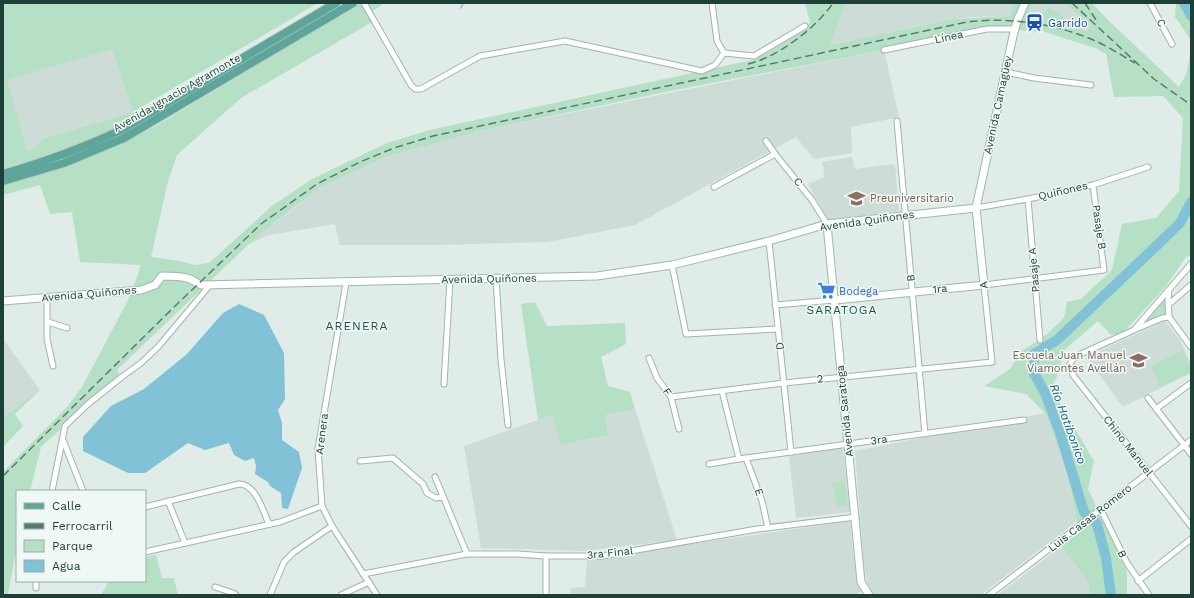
<svg xmlns="http://www.w3.org/2000/svg" width="1194" height="598" font-family="'Work Sans',sans-serif">
<style>
.built{fill:#cddcd6}
.green{fill:#b6e0c5;fill-rule:evenodd}
.water{fill:#81c2d7}
.lines{fill:none;stroke-linecap:round;stroke-linejoin:round}
.stream{stroke:#81c2d7;stroke-width:1.5}
.river{stroke:#81c2d7;stroke-width:10}
.street-casing{stroke:#a1b4af;stroke-width:7}
.secondary-casing{stroke:#9cb9b1;stroke-width:9}
.primary-casing{stroke:#c0c9c7;stroke-width:10}
.street{stroke:#fff;stroke-width:5}
.secondary{stroke:#fff;stroke-width:7}
.primary{stroke:#5fa69a;stroke-width:8}
.rail{stroke:#597a74;stroke-width:1.5;stroke-dasharray:8 4;stroke-linecap:butt}
.labels{text-anchor:middle;dominant-baseline:central;stroke-width:3;stroke-linejoin:round;paint-order:stroke}
.transit-label{font-size:11px;fill:#164399;stroke:#f0f8f5;text-anchor:start}
.street-label{font-size:11px;fill:#1e3e38;stroke:#f0f8f5}
.education-label{font-size:11px;fill:#785e54;stroke:#f0f8f5;text-anchor:start}
.shop-label{font-size:11px;fill:#366cbe;stroke:#f0f8f5;text-anchor:start}
.neighbourhood-label{font-size:12px;letter-spacing:1px;fill:#195149;stroke:#f0f8f5}
.water-label{font-size:12px;font-style:italic;fill:#13637f;stroke:#f0f8f5}
</style>
<rect width="100%" height="100%" fill="#dfece7"/>
<g class="built">
<path d="M846,3H1013L1010,16L973,17L953,19L830,45Z"/>
<path d="M1032,3H1066L1091,26L1086,33L1049,7L1043,15L1029,11Z"/>
<path d="M112,48L133,112L42,139L37,147L27,150L6,80Z"/>
<path d="M884,50L899,117L851,127L852,153L814,159L796,137L635,225L547,242L439,245H340L335,224L269,235L249,244L321,187L388,156L484,130Z"/>
<path d="M852,157L855,169L895,164L899,211L828,220L808,184L825,177L822,162Z"/>
<path d="M1165,321L1180,340L1191,365V373L1123,407L1086,357Z"/>
<path d="M3,339L40,390L3,417Z"/>
<path d="M635,409L677,540L583,551L481,548L464,446L552,415L561,445L608,435L605,415Z"/>
<path d="M1045,413L1066,467L1077,521L981,595H874L868,585L864,568L855,451Z"/>
<path d="M843,448L850,512L796,518L789,456Z"/>
<path d="M850,521L856,577L861,591L855,595H571L570,588L585,587L587,559Z"/>
<path d="M1061,546L1088,582L1090,595H998Z"/>
</g>
<g class="green">
<path d="M3,3H318L133,112L152,128L361,3H385L368,14L372,22L241,98L177,155L168,181L151,257L180,261L195,265L209,263L272,206L312,179L387,143L430,130L752,60L810,23L805,3H846L830,45L953,19L1010,16L1013,3H1032L1029,11L1042,15L1049,7L1086,32L1091,26L1066,3H1092L1110,22L1179,87L1186,75L1191,50V255L1186,257L1166,286L1123,333L1111,335L1098,321L1063,351L1060,371L1051,388L1094,461L1088,489L1127,571V595H1090L1088,582L1061,546L1084,529L1077,521L1066,467L1045,413L1026,394L984,386L1010,369L1020,352L1046,335L1064,318L1067,302L1081,299L1112,270L1122,224L1156,218L1179,191L1183,118L1163,96L1114,97L1106,54L1095,48L1045,32L988,28L884,50L665,92L484,130L388,156L321,187L293,208L249,244L118,369L119,376L41,447L30,491H17V545L8,595H3V472L68,406L82,387L126,304L134,286L141,265L80,262L72,212L50,214L40,185L3,195ZM112,49L133,112L42,139L37,147L27,150L7,80Z"/>
<path d="M1176,3H1191V40L1175,17Z"/>
<path d="M1166,297L1165,314L1144,323Z"/>
<path d="M535,302L547,326L625,323L626,344L601,357L608,386L630,392L635,409L605,415L608,435L561,445L552,415L538,420L521,304Z"/>
<path d="M1183,350L1191,368V372L1160,387L1151,366Z"/>
<path d="M40,390L15,414L23,426L3,447V417Z"/>
<path d="M844,480L848,504L837,506L832,483Z"/>
<path d="M156,555L162,578H174L178,595H101L109,581H145V557Z"/>
</g>
<path class="water" d="M239,304L264,315L284,353L285,399L278,410L282,423V440L299,452L302,468L288,509L282,508L281,493L270,486L268,482L255,474L256,466L254,458L245,461L234,455L229,443L205,450L188,443L145,473H128L83,451V437L111,406L144,389L187,354L223,313Z"/>
<g class="lines">
<path class="stream" d="M461,8L463,3"/>
<g class="river">
<path d="M1184,3L1191,16"/>
<path d="M1111,595L1106,558L1097,524L1084,512L1060,433L1045,393L1034,373V354L1057,340L1152,250L1180,223L1191,202"/>
</g>
<defs>
<g id="street">
<path d="M364,3L411,85L415,89H421L480,56L565,41L702,71L715,65L724,53L717,41L712,3"/>
<path d="M1150,3L1172,44"/>
<path d="M884,50L987,29H1015"/>
<path d="M724,53L754,56L805,26"/>
<path d="M1006,72L1034,78L1091,85"/>
<path d="M897,121L925,434"/>
<path d="M766,141L775,154L812,200L827,224"/>
<path d="M714,187L775,154"/>
<path d="M1028,199L1040,340"/>
<path d="M976,208L1028,199L1093,185L1148,167"/>
<path d="M769,241L791,452"/>
<path d="M1191,264L1134,330L1081,354L1073,359L1070,364L1073,375L1191,526"/>
<path d="M672,265L686,334L778,329"/>
<path d="M496,278L501,359L508,425"/>
<path d="M346,283L318,449L322,506L332,526L377,595"/>
<path d="M1169,290L1168,301L1169,317L1191,347"/>
<path d="M47,298V339L53,366"/>
<path d="M775,305L835,300"/>
<path d="M1168,305L1191,285"/>
<path d="M48,322L67,328"/>
<path d="M1136,329L1162,318L1169,317"/>
<path d="M649,358L657,378L671,397L679,429"/>
<path d="M444,384L450,280"/>
<path d="M722,391L739,459"/>
<path d="M671,397L784,383L992,362L984,285L1104,270L1093,185"/>
<path d="M1148,398L1191,454"/>
<path d="M1156,409L1191,383"/>
<path d="M63,440L83,491"/>
<path d="M746,458L762,501L768,528"/>
<path d="M360,461L393,458L423,484L427,493L436,498L443,497"/>
<path d="M709,464L739,459L1024,420"/>
<path d="M435,477L467,554"/>
<path d="M52,491L65,426L88,404L123,376L141,363L158,347L210,285"/>
<path d="M168,501L185,543"/>
<path d="M145,507L239,484C256,484 263,511 269,524"/>
<path d="M1101,510L1127,563L1149,595"/>
<path d="M145,552L280,522L322,506"/>
<path d="M363,574L467,554H518L546,556H602L757,529L856,517"/>
<path d="M1138,581L1191,539"/>
<path d="M215,587L233,593L236,595"/>
<path d="M36,588V581"/>
<path d="M270,595L284,562L294,552L332,526"/>
<path d="M341,595L369,582"/>
<path d="M546,595V556"/>
<path d="M989,595L1191,440"/>
</g>
<g id="secondary">
<path d="M827,224L861,582L869,595"/>
<path d="M835,300L984,285L976,208L1013,36L1017,21L1025,3"/>
<path d="M3,301L141,290L155,285L162,276C170,276 179,276 187,278C193,279 196,284 202,285L597,276L672,265L769,241L827,224L976,208"/>
</g>
<g id="primary">
<path d="M3,174C44,162 83,148 121,130L336,3"/>
<path d="M3,181L64,163L124,138L353,3"/>
</g>
</defs>
<use href="#street" class="street-casing"/>
<use href="#secondary" class="secondary-casing"/>
<use href="#primary" class="primary-casing"/>
<use href="#street" class="street"/>
<use href="#secondary" class="secondary"/>
<use href="#primary" class="primary"/>
<g class="rail">
<path d="M1072,3L1154,79L1191,105"/>
<path d="M1085,3L1098,23"/>
<path d="M748,64C778,57 816,28 833,3"/>
<path d="M3,476L173,308L261,224L317,184L360,162L394,148L433,136L967,22C1009,17 1052,23 1091,39C1106,45 1121,55 1135,63"/>
</g>
</g>
<defs>
<symbol id="station-bare" viewBox="-9 -9 18 18"><path d="M-3-6H3Q5-6 5-4V2Q5 4 3 4L4.5 6H3L1.5 4h-3L-3 6H-4.5L-3 4Q-5 4-5 2V-4Q-5-6-3-6ZM-3.5-4v3h7v-3ZM-3.5 1v1.5H-2V1ZM2 1v1.5H3.5V1Z" fill="#1a4fb4" stroke="#f0f8f5" stroke-width="2.5" paint-order="stroke"/></symbol>
<symbol id="school-bare" viewBox="-9 -9 18 18"><path d="M0-5L7-2L0 1L-7-2ZM-4 1L0 2.5L4 1V4Q0 6-4 4Z" fill="#8d6e63" stroke="#f0f8f5" stroke-width="2.5" paint-order="stroke"/></symbol>
<symbol id="supermarket-bare" viewBox="-9 -9 18 18"><path d="M-6-5.5h2.5l.6 2H6L4.5 2H-2.5L-4.4-4H-6ZM-1.5 3.2a1.3 1.3 0 1 0 .1 0ZM3 3.2a1.3 1.3 0 1 0 .1 0Z" fill="#3f7fe0" stroke="#f0f8f5" stroke-width="2.5" paint-order="stroke"/></symbol>
</defs>
<g fill-rule="evenodd">
<use href="#station-bare" x="1022" y="10" width="25" height="25"/>
<use href="#school-bare" x="844" y="186" width="25" height="25"/>
<use href="#supermarket-bare" x="814" y="278" width="25" height="25"/>
<use href="#school-bare" x="1126" y="348" width="25" height="25"/>
</g>
<g class="labels">
<g class="transit-label">
<text x="1048" y="23">Garrido</text>
</g>
<g class="street-label">
<text transform="translate(1161 23) rotate(62)">C</text>
<text transform="translate(949 37) rotate(-12)">Línea</text>
<text transform="translate(177 93) rotate(-30)">Avenida Ignacio Agramonte</text>
<text transform="translate(998 105) rotate(-78)">Avenida Camagüey</text>
<text transform="translate(798 182) rotate(51)">C</text>
<text transform="translate(1063 191) rotate(-13)">Quiñones</text>
<text transform="translate(867 221) rotate(-8)">Avenida Quiñones</text>
<text transform="translate(1099 227) rotate(82)">Pasaje B</text>
<text transform="translate(1034 270) rotate(-95)">Pasaje A</text>
<text transform="translate(911 278) rotate(-95)">B</text>
<text transform="translate(489 279) rotate(-1)">Avenida Quiñones</text>
<text transform="translate(984 285) rotate(-96)">A</text>
<text transform="translate(940 289) rotate(-6)">1ra</text>
<text transform="translate(89 294) rotate(-5)">Avenida Quiñones</text>
<text transform="translate(780 346) rotate(-97)">D</text>
<text transform="translate(820 379) rotate(-6)">2</text>
<text transform="translate(667 392) rotate(57)">F</text>
<text transform="translate(845 411) rotate(-96)">Avenida Saratoga</text>
<text transform="translate(322 434) rotate(-83)">Arenera</text>
<text transform="translate(879 440) rotate(-8)">3ra</text>
<text transform="translate(1128 446) rotate(52)">Chino Manuel</text>
<text transform="translate(759 492) rotate(70)">E</text>
<text transform="translate(1090 518) rotate(-38)">Luis Casas Romero</text>
<text transform="translate(610 553) rotate(-6)">3ra Final</text>
<text transform="translate(1122 554) rotate(64)">B</text>
</g>
<g class="education-label">
<text x="870" y="198">Preuniversitario</text>
<text x="1126" y="355" text-anchor="end">Escuela Juan Manuel<tspan x="1126" dy="13">Viamontes Avellán</tspan></text>
</g>
<g class="shop-label">
<text x="839" y="291">Bodega</text>
</g>
<g class="neighbourhood-label">
<text x="842" y="310">SARATOGA</text>
<text x="357" y="326">ARENERA</text>
</g>
<g class="water-label">
<text transform="translate(1068 424) rotate(70)">Río Hatibonico</text>
</g>
</g>
<rect width="1194" height="598" fill="none" stroke="#1e3e38" stroke-width="8"/>
<rect x="16" y="490" width="130" height="92" fill="#f0f8f5" stroke="#9caea9"/>
<rect x="24" y="503" width="20" height="6" fill="#5fa69a" stroke="#9caea9"/>
<text x="52" y="510" font-size="12" fill="#1e3e38">Calle</text>
<rect x="24" y="523" width="20" height="6" fill="#597a74" stroke="#9caea9"/>
<text x="52" y="530" font-size="12" fill="#1e3e38">Ferrocarril</text>
<rect x="24" y="540" width="20" height="12" fill="#b6e0c5" stroke="#9caea9"/>
<text x="52" y="550" font-size="12" fill="#1e3e38">Parque</text>
<rect x="24" y="560" width="20" height="12" fill="#81c2d7" stroke="#9caea9"/>
<text x="52" y="570" font-size="12" fill="#1e3e38">Agua</text>
</svg>
